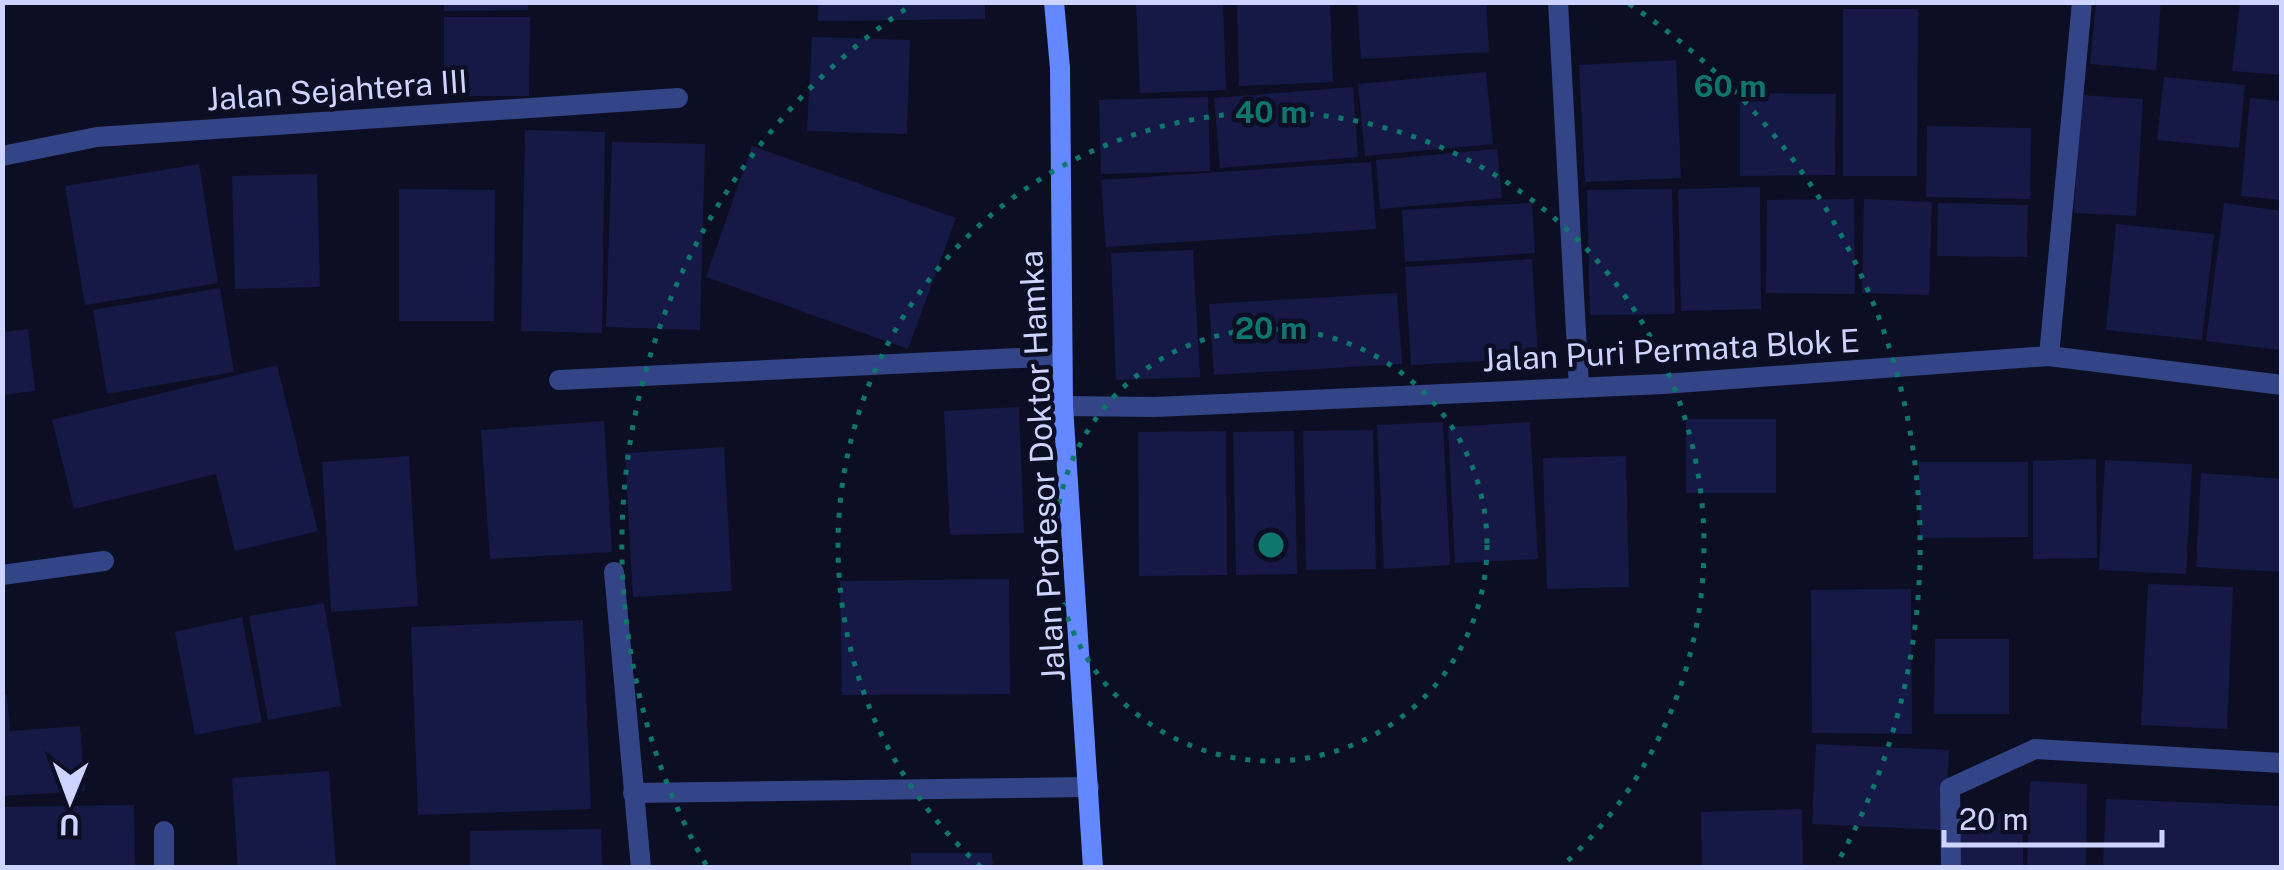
<svg xmlns="http://www.w3.org/2000/svg" width="2284" height="870" font-family="'Public Sans',sans-serif">
<style>
.building{fill:#161945}
.lines{fill:none;stroke-linecap:round;stroke-linejoin:round}
.lane{stroke:#334586;stroke-width:20}
.street{stroke:#334586;stroke-width:20}
.secondary{stroke:#6488ff;stroke-width:20}
.ring{fill:none;stroke:#0f766e;stroke-width:5;stroke-dasharray:5 10}
.labels{text-anchor:middle;dominant-baseline:central;stroke-width:9;stroke-linejoin:round;paint-order:stroke}
.street-label{font-size:32px;fill:#cdd4ff;stroke:#0c0e23}
.centre{fill:#0f766e;stroke:#0c0e23;stroke-width:5}
.ring-label{font-size:30px;text-anchor:middle;font-weight:bold;fill:#0f766e;stroke:#0c0e23;stroke-width:9;stroke-linejoin:round;paint-order:stroke}
</style>
<rect width="100%" height="100%" fill="#0c0e23"/>
<g class="building">
<path d="M444,2H528V10L444,11Z"/>
<path d="M818,2H985V19L818,21Z"/>
<path d="M1136,2H1223L1226,90L1140,93Z"/>
<path d="M1237,2H1330L1333,82L1239,86Z"/>
<path d="M1357,2H1486L1489,52L1361,59Z"/>
<path d="M2096,2H2161L2156,70L2090,64Z"/>
<path d="M2240,2H2282V75L2232,71Z"/>
<path d="M1843,9H1918L1917,176H1843Z"/>
<path d="M444,17H530L529,96H444Z"/>
<path d="M812,37L910,40L907,134L807,131Z"/>
<path d="M1676,60L1681,178L1585,182L1579,65Z"/>
<path d="M1486,72L1493,144L1365,156L1358,84Z"/>
<path d="M2164,77L2245,85L2239,148L2157,140Z"/>
<path d="M1353,87L1358,157L1220,168L1214,98Z"/>
<path d="M1740,93L1836,94L1835,175L1740,176Z"/>
<path d="M2080,95L2143,99L2136,216L2074,213Z"/>
<path d="M1208,97L1210,171L1101,174L1099,100Z"/>
<path d="M2250,98L2282,101V200L2241,196Z"/>
<path d="M1927,126L2031,128L2030,199L1926,197Z"/>
<path d="M525,130L605,132L602,333L521,331Z"/>
<path d="M612,142L705,144L700,330L606,327Z"/>
<path d="M752,146L956,218L908,349L706,277Z"/>
<path d="M1497,149L1502,198L1380,209L1376,160Z"/>
<path d="M1371,162L1376,229L1106,247L1101,180Z"/>
<path d="M199,164L218,283L85,305L65,186Z"/>
<path d="M317,174L320,287L235,289L232,176Z"/>
<path d="M1760,187L1761,309L1681,311L1678,189Z"/>
<path d="M399,189L495,190L494,321H399Z"/>
<path d="M1672,189L1675,314L1590,315L1587,190Z"/>
<path d="M1854,199L1855,294L1766,293L1767,200Z"/>
<path d="M1864,199L1932,202L1929,295L1862,293Z"/>
<path d="M1532,203L1535,253L1405,262L1402,210Z"/>
<path d="M1938,203L2028,205L2027,257L1937,256Z"/>
<path d="M2224,203L2282,211L2279,350L2206,341Z"/>
<path d="M2116,224L2214,234L2202,340L2106,330Z"/>
<path d="M1193,250L1200,377L1116,380L1111,253Z"/>
<path d="M1532,259L1538,358L1411,365L1405,267Z"/>
<path d="M220,288L234,372L107,394L93,310Z"/>
<path d="M1397,293L1402,364L1214,375L1209,304Z"/>
<path d="M28,329L35,391L2,395V332Z"/>
<path d="M277,365L318,531L235,551L216,474L74,509L52,420Z"/>
<path d="M1019,407L1024,533L950,535L944,411Z"/>
<rect x="1686" y="419" width="90" height="74"/>
<path d="M604,421L612,552L490,559L481,430Z"/>
<path d="M1443,422L1450,565L1384,569L1377,425Z"/>
<path d="M1530,422L1538,559L1455,563L1448,427Z"/>
<path d="M1373,430L1376,569L1306,570L1303,431Z"/>
<path d="M1226,431L1227,575L1139,576L1138,432Z"/>
<path d="M1294,431L1297,574L1236,575L1233,432Z"/>
<path d="M724,447L732,591L633,597L625,453Z"/>
<path d="M409,456L418,606L331,612L322,462Z"/>
<path d="M1626,456L1629,587L1547,589L1543,458Z"/>
<path d="M2096,459L2097,558L2033,559V461Z"/>
<path d="M2105,460L2192,464L2186,574L2099,570Z"/>
<path d="M1919,462H2028V537L1920,538Z"/>
<path d="M2201,473L2282,479V572L2196,567Z"/>
<path d="M1009,579L1010,694L842,695L840,581Z"/>
<path d="M2148,584L2233,587L2227,729L2141,725Z"/>
<path d="M1911,589L1912,734L1812,733L1811,590Z"/>
<path d="M324,603L341,706L268,720L249,616Z"/>
<path d="M242,617L262,722L195,735L175,632Z"/>
<path d="M583,620L591,809L418,815L411,627Z"/>
<path d="M1935,639H2009V714H1934Z"/>
<path d="M2,695H7L10,731L80,726L85,791L2,796Z"/>
<path d="M1816,744L1949,750L1945,830L1812,824Z"/>
<path d="M329,771L336,868H238L232,778Z"/>
<path d="M2030,781L2087,784L2086,868H2027Z"/>
<path d="M2106,799L2282,806V868H2103Z"/>
<path d="M134,805L135,868H2V807Z"/>
<path d="M1802,809L1803,868H1702L1701,812Z"/>
<path d="M2023,812V868H1960V814Z"/>
<path d="M601,829L602,868H470V831Z"/>
<path d="M911,853H992L993,868H911Z"/>
</g>
<g class="lines">
<path class="lane" d="M559,380L1062,356"/>
<g class="street">
<path d="M1558,2L1579,387"/>
<path d="M2,156L97,137L678,98"/>
<path d="M2049,356L2082,2"/>
<path d="M1063,406L1155,407L1663,384L2049,356L2282,385"/>
<path d="M614,572L641,868"/>
<path d="M2,575L104,561"/>
<path d="M633,793L1089,787"/>
<path d="M164,831V868"/>
<path d="M1951,868L1950,788L2035,749L2282,763"/>
</g>
<path class="secondary" d="M1054,2L1060,68L1063,406L1093,868"/>
</g>
<g class="ring">
<circle cx="1271" cy="545" r="216"/>
<path d="M981 867A433 433 0 1 1 1561 867"/>
<path d="M706 865A649 649 0 0 1 913 4M1629 4A649 649 0 0 1 1836 865"/>
</g>
<g class="labels">
<g class="street-label">
<text transform="translate(337 90) rotate(-4)">Jalan Sejahtera III</text>
<text transform="translate(1671 350) rotate(-3)">Jalan Puri Permata Blok E</text>
<text transform="translate(1042 466) rotate(-93)">Jalan Profesor Doktor Hamka</text>
</g>
</g>
<circle cx="1271" cy="545" r="15" class="centre"/>
<g class="ring-label">
<text x="1730" y="97">60 m</text>
<text x="1271" y="123">40 m</text>
<text x="1271" y="339">20 m</text>
</g>
<rect width="2284" height="870" fill="none" stroke="#cdd4ff" stroke-width="10"/>
<g transform="translate(70 800) rotate(181)" stroke="#0c0e23" stroke-width="8" paint-order="stroke">
<path d="M0-8L18 38L0 25L-18 38Z" fill="#cdd4ff"/>
<text y="-15" font-size="28" font-weight="bold" text-anchor="middle" fill="#cdd4ff">U</text>
</g>
<path d="M1944 830v15h218v-15" fill="none" stroke="#cdd4ff" stroke-width="5"/>
<text x="1959" y="830" font-size="30" fill="#cdd4ff" stroke="#0c0e23" stroke-width="8" paint-order="stroke">20 m</text>
</svg>
